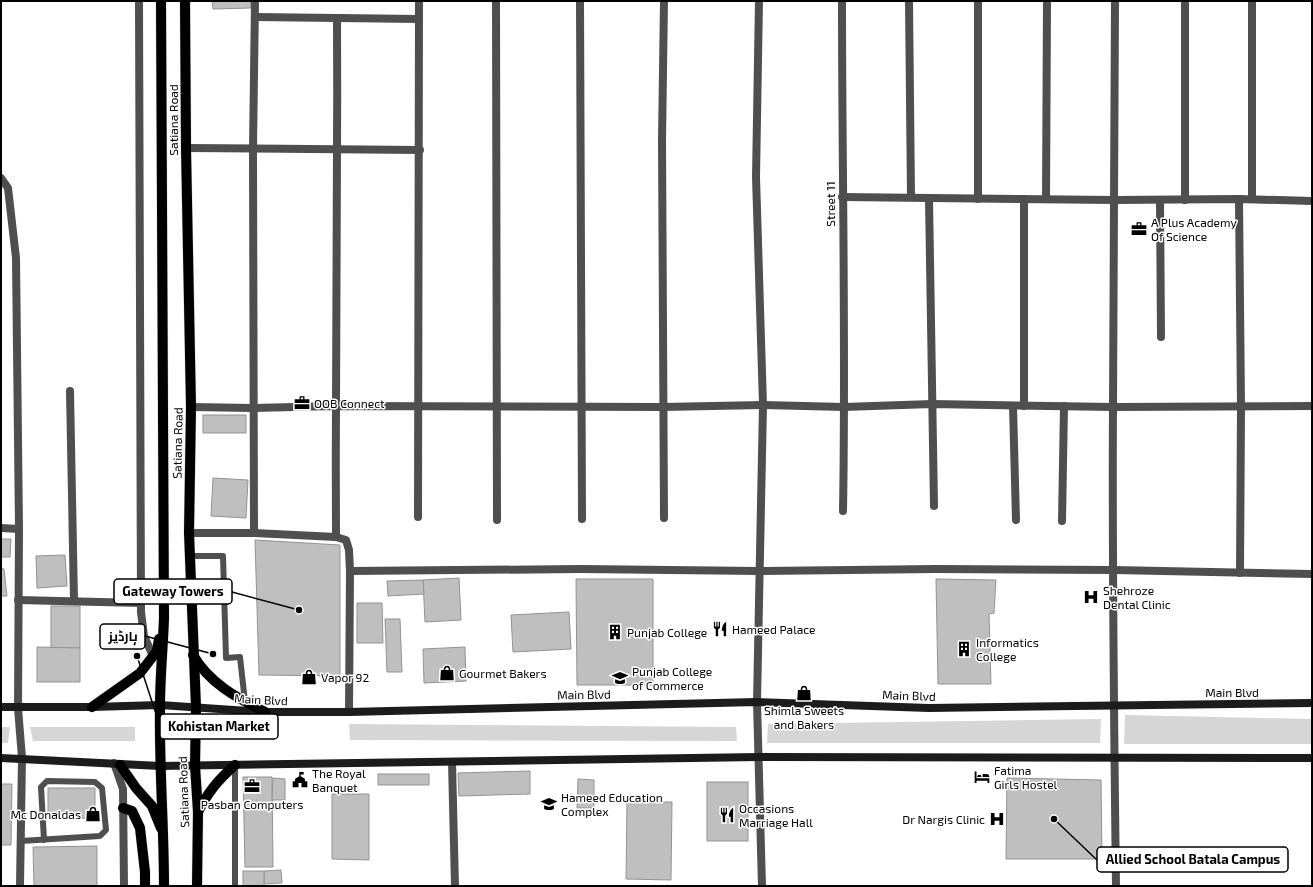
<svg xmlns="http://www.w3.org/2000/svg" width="1313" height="887" font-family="'Exo 2',Cairo,sans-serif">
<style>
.green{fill:#d6d6d6}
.building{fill:#bfbfbf;stroke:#939393}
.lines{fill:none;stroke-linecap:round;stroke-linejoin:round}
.primary-casing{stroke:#dbdbdb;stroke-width:11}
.service{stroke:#4f4f4f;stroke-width:6}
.minor{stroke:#4f4f4f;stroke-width:8}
.secondary{stroke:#1c1c1c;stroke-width:8}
.primary{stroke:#000;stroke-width:10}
.labels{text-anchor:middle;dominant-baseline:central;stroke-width:3;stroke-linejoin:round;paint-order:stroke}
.street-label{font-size:12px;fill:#000;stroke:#fff}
.poi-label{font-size:12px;fill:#000;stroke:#fff;text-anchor:start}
.leader{fill:none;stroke:#000;stroke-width:1.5}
.callout-dot{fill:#000;stroke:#fff;stroke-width:1.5}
.callout{fill:#fff;stroke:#000;stroke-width:1.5}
.callout-label{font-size:13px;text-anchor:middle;font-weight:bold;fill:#000}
</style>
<rect width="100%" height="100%" fill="#fff"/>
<g class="green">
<path d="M1125,715L1312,719V744H1124Z"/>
<path d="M1101,719L1100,743H767L768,724Z"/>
<path d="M349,724L736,727L737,741L350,740Z"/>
<path d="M1,727H10L8,743H1Z"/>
<path d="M30,727H135V741H33Z"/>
</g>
<g class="building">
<path d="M212,1H251V8L213,9Z"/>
<rect x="203" y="415" width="43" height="18"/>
<path d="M213,478L248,480L246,518L211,516Z"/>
<path d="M1,539H11L10,557H1Z"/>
<path d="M255,540L340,545V676L259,675Z"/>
<path d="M65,555L67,586L37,588L36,556Z"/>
<path d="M1,568L4,569L7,596H1Z"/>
<path d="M459,578L461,620L425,622L423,580Z"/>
<path d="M576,579H653V685H577Z"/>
<path d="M936,579L996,580L994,613L989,614L991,684H938Z"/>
<path d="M423,580L424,594L388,596L387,581Z"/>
<path d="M357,603H382L383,643H357Z"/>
<rect x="51" y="606" width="29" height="42"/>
<path d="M569,612L571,649L513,652L511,615Z"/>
<path d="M385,619H400L402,672H387Z"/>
<path d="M37,647L80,648V682H37Z"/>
<path d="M465,647L466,681L424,683L423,649Z"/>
<path d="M530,771V794L459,796L458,773Z"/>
<rect x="378" y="774" width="51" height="11"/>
<path d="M243,777H272L273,867H245Z"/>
<path d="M273,778L285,779V800H272Z"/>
<path d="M1007,778L1101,780L1102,859H1006Z"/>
<path d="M578,779L594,780V808H577Z"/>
<rect x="707" y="782" width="41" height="59"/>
<path d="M1,784H12L11,845H1Z"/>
<path d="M48,788H95V818L48,819Z"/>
<path d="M332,794H369V860L332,859Z"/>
<path d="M627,802H672L671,880L626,879Z"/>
<path d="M97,846V886H34L33,847Z"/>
<path d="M281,870L282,883L264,884V871Z"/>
<rect x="243" y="871" width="21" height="15"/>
</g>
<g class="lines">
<defs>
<g id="primary">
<path d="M161,1L164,618C163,647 160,677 160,706C159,766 164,826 164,886"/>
<path d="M185,1L186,148L191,407L189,533L196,707L195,766L198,812L197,886"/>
<path d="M193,655C209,683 237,698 265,712"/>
<path d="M92,707L140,673L157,651L159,639"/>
<path d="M120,765L136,788L152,806L161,828"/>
<path d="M123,808L132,811L140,828L145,872V886"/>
<path d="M198,812C208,792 218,780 235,765"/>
</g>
</defs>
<use href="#primary" class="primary-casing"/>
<g class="service">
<path d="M190,556H223L226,658L240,657L245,702"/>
<path d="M235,765V886"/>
<path d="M21,841L100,836L106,830L102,788L95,782L47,781L41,787L44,840"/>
</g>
<g class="minor">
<path d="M139,1L141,612L144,636L153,656"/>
<path d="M496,1L497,520"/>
<path d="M580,1L582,519"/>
<path d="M664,1L662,141L664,518"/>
<path d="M759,1L756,177L763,405L757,702L762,886"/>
<path d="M842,1C842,171 846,341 843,511"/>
<path d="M909,1L911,197"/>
<path d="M1115,1C1115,136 1114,271 1113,406C1112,566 1114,726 1116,886"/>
<path d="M1185,1V200"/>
<path d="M255,17L337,18C338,191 335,364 336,537"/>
<path d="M337,18L419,19"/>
<path d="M186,148L420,150"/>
<path d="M1,178L8,188L16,258L19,529L18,708L22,758L20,886"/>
<path d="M842,197L1115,200L1239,199L1312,201"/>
<path d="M929,199L934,506"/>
<path d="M978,199V1"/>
<path d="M1024,199V406"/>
<path d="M1046,199L1047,1"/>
<path d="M1239,199L1241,407L1240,573"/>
<path d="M1252,199V1"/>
<path d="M1160,200L1161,337"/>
<path d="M70,391L74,601"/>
<path d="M1013,406L1016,520"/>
<path d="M191,407L253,408L335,406L663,407L763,405L844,407L932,404L1113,407L1312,406"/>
<path d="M418,517L419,1"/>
<path d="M1062,521L1064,406"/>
<path d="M1,528L19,529"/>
<path d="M189,533H254L336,537L346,540L349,550L350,571L349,712"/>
<path d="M254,533L253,148L255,1"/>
<path d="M350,571L581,569L759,571L936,569L1114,570L1312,574"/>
<path d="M18,600L141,603"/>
<path d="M452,762L455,886"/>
<path d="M114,763L123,789L124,886"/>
</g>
<g class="secondary">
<path d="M1,707H92L160,705L265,712H349L757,702L929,708L1312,703"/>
<path d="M1,758L160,766L759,757L1312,758"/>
</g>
<use href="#primary" class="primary"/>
</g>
<defs>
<symbol id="office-bare" viewBox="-9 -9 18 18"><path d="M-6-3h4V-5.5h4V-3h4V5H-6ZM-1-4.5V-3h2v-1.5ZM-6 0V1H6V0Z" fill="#000" stroke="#fff" stroke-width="2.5" paint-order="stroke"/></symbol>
<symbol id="hospital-bare" viewBox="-9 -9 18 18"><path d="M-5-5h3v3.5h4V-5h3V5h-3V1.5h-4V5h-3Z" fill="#000" stroke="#fff" stroke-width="2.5" paint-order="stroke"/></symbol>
<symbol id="restaurant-bare" viewBox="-9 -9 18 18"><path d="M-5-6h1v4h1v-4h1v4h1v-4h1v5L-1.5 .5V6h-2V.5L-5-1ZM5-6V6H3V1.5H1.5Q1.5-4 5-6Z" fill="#000" stroke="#fff" stroke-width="2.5" paint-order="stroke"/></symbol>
<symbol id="building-bare" viewBox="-9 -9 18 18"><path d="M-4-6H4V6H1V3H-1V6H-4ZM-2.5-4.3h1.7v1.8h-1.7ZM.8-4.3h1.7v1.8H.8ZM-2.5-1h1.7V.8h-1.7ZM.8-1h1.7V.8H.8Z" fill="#000" stroke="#fff" stroke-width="2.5" paint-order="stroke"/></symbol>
<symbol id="shop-bare" viewBox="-9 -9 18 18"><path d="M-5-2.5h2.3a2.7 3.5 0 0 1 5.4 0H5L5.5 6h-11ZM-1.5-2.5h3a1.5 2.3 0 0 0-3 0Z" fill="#000" stroke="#fff" stroke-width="2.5" paint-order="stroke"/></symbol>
<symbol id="university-bare" viewBox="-9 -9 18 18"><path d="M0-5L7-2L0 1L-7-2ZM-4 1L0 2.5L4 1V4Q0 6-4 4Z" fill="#000" stroke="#fff" stroke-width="2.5" paint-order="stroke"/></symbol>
<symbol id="hotel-bare" viewBox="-9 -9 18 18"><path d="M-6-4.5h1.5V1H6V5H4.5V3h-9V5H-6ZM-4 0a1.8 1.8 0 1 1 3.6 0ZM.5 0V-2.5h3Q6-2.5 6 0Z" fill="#000" stroke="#fff" stroke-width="2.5" paint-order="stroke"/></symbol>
<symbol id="civic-bare" viewBox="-9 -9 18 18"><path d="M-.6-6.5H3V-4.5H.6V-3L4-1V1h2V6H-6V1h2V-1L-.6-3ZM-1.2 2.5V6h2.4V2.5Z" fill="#000" stroke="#fff" stroke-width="2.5" paint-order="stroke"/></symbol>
<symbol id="school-bare" viewBox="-9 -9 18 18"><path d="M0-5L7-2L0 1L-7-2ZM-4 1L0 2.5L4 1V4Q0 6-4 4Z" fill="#000" stroke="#fff" stroke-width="2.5" paint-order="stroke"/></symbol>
</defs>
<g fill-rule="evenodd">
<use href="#office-bare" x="1128" y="218" width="22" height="22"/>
<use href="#office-bare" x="291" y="392" width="22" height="22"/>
<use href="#hospital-bare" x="1080" y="586" width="22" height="22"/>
<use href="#restaurant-bare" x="709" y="618" width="22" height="22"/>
<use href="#building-bare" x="604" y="621" width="22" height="22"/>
<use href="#building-bare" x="953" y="638" width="22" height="22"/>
<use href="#shop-bare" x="436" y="662" width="22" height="22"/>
<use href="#shop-bare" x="298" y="666" width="22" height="22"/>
<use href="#university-bare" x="609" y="667" width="22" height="22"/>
<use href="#shop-bare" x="793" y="682" width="22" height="22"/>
<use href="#hotel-bare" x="971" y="766" width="22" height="22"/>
<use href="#civic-bare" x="289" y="769" width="22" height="22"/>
<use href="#office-bare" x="241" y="775" width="22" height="22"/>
<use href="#school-bare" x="538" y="793" width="22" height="22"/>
<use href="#shop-bare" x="82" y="803" width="22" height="22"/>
<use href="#restaurant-bare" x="716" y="804" width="22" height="22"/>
<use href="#hospital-bare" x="986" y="808" width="22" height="22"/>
</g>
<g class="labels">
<g class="street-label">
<text transform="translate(173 120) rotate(-90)">Satiana Road</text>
<text transform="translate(830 204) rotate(-90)">Street 11</text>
<text transform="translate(177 443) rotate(-89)">Satiana Road</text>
<text x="1232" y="692">Main Blvd</text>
<text transform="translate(584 694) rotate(-1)">Main Blvd</text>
<text transform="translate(909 695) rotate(2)">Main Blvd</text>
<text transform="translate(261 699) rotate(3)">Main Blvd</text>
<text transform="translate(183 792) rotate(-92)">Satiana Road</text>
</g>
<g class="poi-label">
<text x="1151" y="222">A Plus Academy<tspan x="1151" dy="14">Of Science</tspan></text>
<text x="314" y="403">OOB Connect</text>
<text x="1103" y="590">Shehroze<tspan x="1103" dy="14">Dental Clinic</tspan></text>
<text x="732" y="629">Hameed Palace</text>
<text x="627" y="632">Punjab College</text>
<text x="976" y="642">Informatics<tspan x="976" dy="14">College</tspan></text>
<text x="632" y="671">Punjab College<tspan x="632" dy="14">of Commerce</tspan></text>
<text x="459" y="673">Gourmet Bakers</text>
<text x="321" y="677">Vapor 92</text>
<text x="804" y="710" text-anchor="middle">Shimla Sweets<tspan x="804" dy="14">and Bakers</tspan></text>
<text x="994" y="770">Fatima<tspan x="994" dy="14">Girls Hostel</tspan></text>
<text x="312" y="773">The Royal<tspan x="312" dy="14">Banquet</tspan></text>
<text x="561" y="797">Hameed Education<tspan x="561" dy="14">Complex</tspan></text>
<text x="252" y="804" text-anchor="middle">Pasban Computers</text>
<text x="739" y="808">Occasions<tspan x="739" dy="14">Marriage Hall</tspan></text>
<text x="81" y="814" text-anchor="end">Mc Donaldas</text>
<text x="985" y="819" text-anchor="end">Dr Nargis Clinic</text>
</g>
</g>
<path class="leader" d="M299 610L232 592M213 654L145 636M137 656L160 726M1054 819L1097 860"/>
<g class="callout-dot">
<circle cx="299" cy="610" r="4"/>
<circle cx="213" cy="654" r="4"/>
<circle cx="137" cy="656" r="4"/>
<circle cx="1054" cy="819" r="4"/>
</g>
<g class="callout">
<rect x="114" y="579" width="118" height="25" rx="4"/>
<rect x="100" y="624" width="45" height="25" rx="4"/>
<rect x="160" y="714" width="118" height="25" rx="4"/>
<rect x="1097" y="847" width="191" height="25" rx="4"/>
</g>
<g class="callout-label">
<text x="173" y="596">Gateway Towers</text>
<text x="123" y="641">ہارڈیز</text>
<text x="219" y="731">Kohistan Market</text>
<text x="1193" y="864">Allied School Batala Campus</text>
</g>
<rect width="1313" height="887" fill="none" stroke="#000000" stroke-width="4"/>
</svg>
